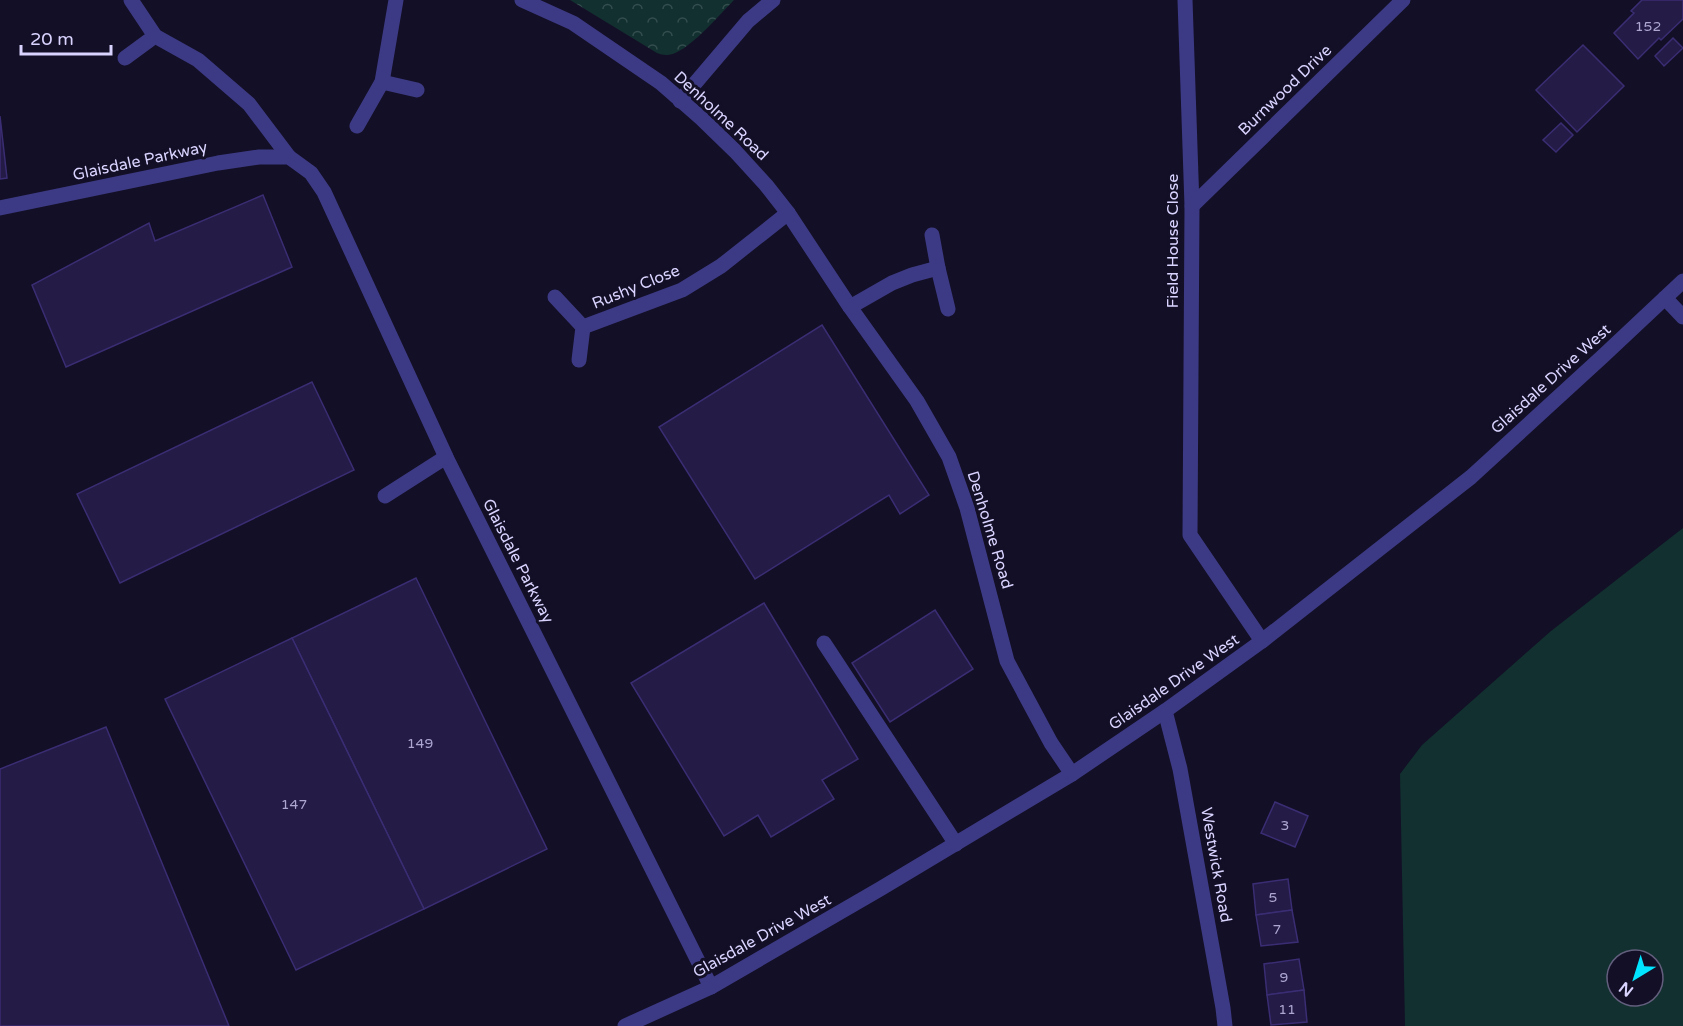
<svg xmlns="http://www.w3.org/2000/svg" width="1683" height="1026" font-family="'Varela Round',sans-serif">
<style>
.forest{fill:url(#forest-crowns)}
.park{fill:#12302f;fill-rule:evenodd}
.building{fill:#241b47;stroke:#3b2d73;stroke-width:1.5}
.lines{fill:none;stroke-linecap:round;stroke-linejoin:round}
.minor{stroke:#3d3a85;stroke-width:15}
.labels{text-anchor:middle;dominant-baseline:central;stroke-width:6;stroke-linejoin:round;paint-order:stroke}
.number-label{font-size:14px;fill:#aca6d1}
.street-label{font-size:16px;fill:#d9d4ff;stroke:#130f26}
</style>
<defs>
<pattern id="forest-crowns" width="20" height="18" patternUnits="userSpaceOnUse" patternTransform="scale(1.5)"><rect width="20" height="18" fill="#12302f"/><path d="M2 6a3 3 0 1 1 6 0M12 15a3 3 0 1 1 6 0" fill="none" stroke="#344d4e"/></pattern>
</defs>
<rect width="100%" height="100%" fill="#130f26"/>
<path class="forest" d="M570,0H734C720,14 686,55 667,55C663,55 660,54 657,53Z"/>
<path class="park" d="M1683,528V1026H1405L1400,774L1422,745L1551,631ZM1617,960H1653V996H1617Z"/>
<g class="building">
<path d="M1642,0H1683V19L1661,40L1659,38L1638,59L1614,33L1634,13L1631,11Z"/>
<path d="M1673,38L1683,48L1664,66L1655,56Z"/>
<path d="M1583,45L1624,86L1577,132L1536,90Z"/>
<path d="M0,116L7,178L0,179Z"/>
<path d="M1561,123L1573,135L1556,152L1543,140Z"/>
<path d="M263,195L292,267L66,367L32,285L149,223L155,241Z"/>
<path d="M822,325L929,495L900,514L889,495L755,579L659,427Z"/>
<path d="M312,382L354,470L120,583L77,494Z"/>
<path d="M416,578L547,849L424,909L292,638Z"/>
<path d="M764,603L858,759L822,780L834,799L771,837L758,815L724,836L631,683Z"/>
<path d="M935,610L973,669L890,722L852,663Z"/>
<path d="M292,638L424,909L296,970L165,699Z"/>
<path d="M106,727L229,1026H0V769Z"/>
<path d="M1275,802L1308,816L1295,847L1261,833Z"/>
<path d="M1288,879L1292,910L1256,915L1253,884Z"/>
<path d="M1292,910L1298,942L1261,946L1256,915Z"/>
<path d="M1299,959L1304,990L1267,995L1264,964Z"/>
<path d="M1304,990L1307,1022L1271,1025L1267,995Z"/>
</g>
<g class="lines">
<g class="minor">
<path d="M131,0L155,36L198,60L249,104L289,157"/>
<path d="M522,0L573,23L661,83L701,118L735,151L766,185L788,213L850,307L917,401L949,457L967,508L1007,661L1051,743L1072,774"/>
<path d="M1185,0L1192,206L1190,535L1262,641"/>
<path d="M125,58L155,36"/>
<path d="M382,82L417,90"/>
<path d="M680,101L748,21L773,0"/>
<path d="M357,126L382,82L396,0"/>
<path d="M1192,206L1403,0"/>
<path d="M0,208L218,163L259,157H289L311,173L324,192L446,457L711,987"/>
<path d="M932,235L938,268L948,309"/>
<path d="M555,297L583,327L579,360"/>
<path d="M1665,298L1683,317"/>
<path d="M850,307L892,283L912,275L938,268"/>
<path d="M583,327L682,290L721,266L788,213"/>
<path d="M385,496L446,457"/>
<path d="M824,643L956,844"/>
<path d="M1165,711L1180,769L1223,1008L1225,1026"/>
<path d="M625,1026L711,987L880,889L1072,774L1165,711L1262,641L1471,477L1602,357L1683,281"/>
</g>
</g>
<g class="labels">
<g class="number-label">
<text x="1648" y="26">152</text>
<text x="420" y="743">149</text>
<text x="294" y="804">147</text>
<text x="1285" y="825">3</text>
<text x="1273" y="897">5</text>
<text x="1277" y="929">7</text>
<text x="1284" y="977">9</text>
<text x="1287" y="1009">11</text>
</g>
<g class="street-label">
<text transform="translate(1285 90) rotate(-44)">Burnwood Drive</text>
<text transform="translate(721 116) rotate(43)">Denholme Road</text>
<text transform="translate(140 161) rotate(-12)">Glaisdale Parkway</text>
<text transform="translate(1173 241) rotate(-90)">Field House Close</text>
<text transform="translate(636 287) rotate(-22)">Rushy Close</text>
<text transform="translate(1551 379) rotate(-42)">Glaisdale Drive West</text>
<text transform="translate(990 530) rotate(73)">Denholme Road</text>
<text transform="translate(518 561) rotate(63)">Glaisdale Parkway</text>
<text transform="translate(1174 682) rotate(-35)">Glaisdale Drive West</text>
<text transform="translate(1216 865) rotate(80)">Westwick Road</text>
<text transform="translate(762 936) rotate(-29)">Glaisdale Drive West</text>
</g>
</g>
<g transform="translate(1635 978) rotate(218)"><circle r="28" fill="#130f26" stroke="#625e7d" stroke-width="1.5"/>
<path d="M0-4.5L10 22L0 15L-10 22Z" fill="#00e5ff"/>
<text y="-9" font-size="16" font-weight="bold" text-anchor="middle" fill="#d9d4ff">N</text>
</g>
<path d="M21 45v9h90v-9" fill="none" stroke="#d9d4ff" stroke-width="3"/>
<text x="30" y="45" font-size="18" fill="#d9d4ff" stroke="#130f26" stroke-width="4.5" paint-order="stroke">20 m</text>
</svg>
